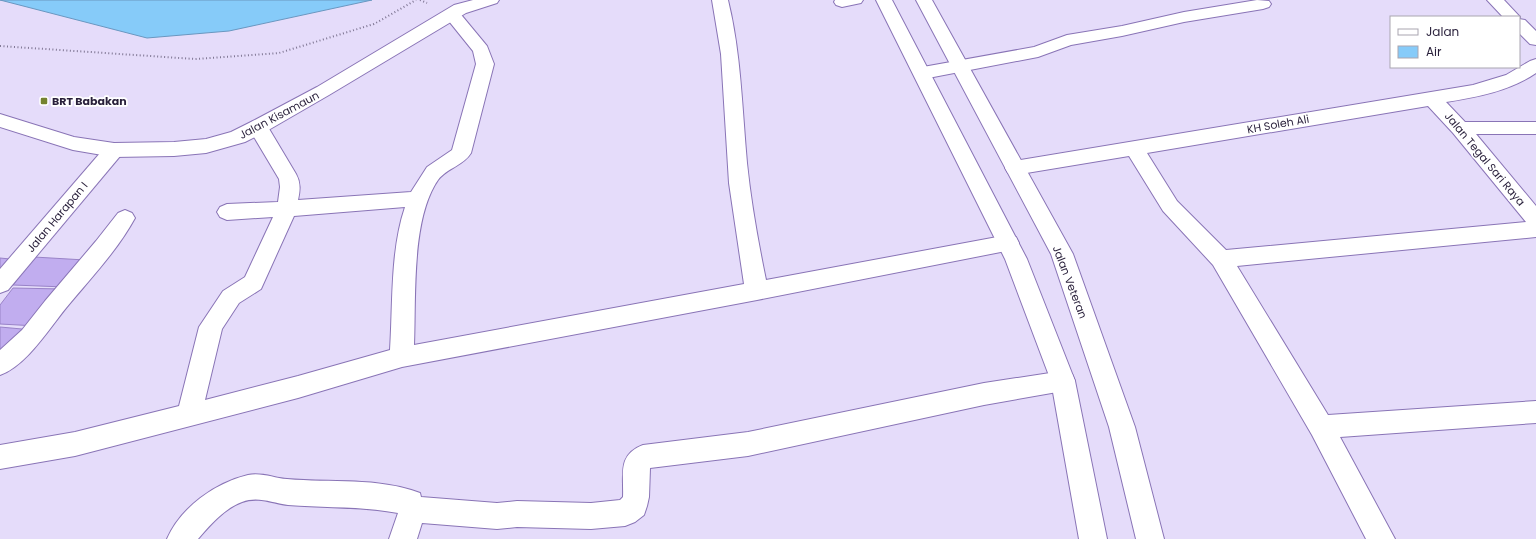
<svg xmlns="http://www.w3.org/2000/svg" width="1536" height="539" font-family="Poppins,sans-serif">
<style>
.water{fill:#86cbf9;stroke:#6a97c0}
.building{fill:#c1adef;stroke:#9983c7}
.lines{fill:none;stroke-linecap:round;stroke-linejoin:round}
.minor-casing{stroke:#8974b6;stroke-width:2}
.major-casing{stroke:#8974b6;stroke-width:2}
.path{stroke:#7f7693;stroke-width:2;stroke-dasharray:1 2.5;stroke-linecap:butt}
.minor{fill:#fff;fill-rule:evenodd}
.major{fill:#fff;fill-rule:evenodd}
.poi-dot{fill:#748230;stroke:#fff;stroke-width:1.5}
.labels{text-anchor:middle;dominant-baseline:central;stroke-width:3.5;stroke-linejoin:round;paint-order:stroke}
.poi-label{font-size:11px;font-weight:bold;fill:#281f3a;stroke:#fff;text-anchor:start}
.street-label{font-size:11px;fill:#281f3a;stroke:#fff}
</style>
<rect width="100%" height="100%" fill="#e5dcfa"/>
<path class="water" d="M0,0H372L229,31L147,38Z"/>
<g class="building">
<path d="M34,257L85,260L65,287L13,285Z"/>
<path d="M0,258L10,259L0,271Z"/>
<path d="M13,288L63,289L37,326L0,324V305Z"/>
<path d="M0,327L33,330L0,358Z"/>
</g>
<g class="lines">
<defs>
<g id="minor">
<path d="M712,0H728C741,53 742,108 747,163C751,202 758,241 766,280L1008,235L1016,237L1019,243L1016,249L757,300L402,367L298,398L75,456L0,469V445L75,432L179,406L199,327L223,291L245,277L273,217L227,220L220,217L217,212L220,207L227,204L278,202L280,187L279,179L248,127L251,122L258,121L265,122L296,174C301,183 300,191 298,200L411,192L427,167L452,150L476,64L473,51L444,15L446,11L452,10L458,11L487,46L494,64L471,153C463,166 447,168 438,180C411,219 416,298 414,345L744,284L729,183L721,54ZM405,207C390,251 393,305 390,350L298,376L205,400L222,329L239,303L261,289L294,216Z"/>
<path d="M835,0H863L861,3L842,7L836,5L834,2Z"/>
<path d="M1257,0L1269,1L1271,4L1269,7L1263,9L1184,22L1122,36L1071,45L1038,57L923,79L917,77L914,73L917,69L923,67L1034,47L1067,35L1122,26L1184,12Z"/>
<path d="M1487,0H1504L1520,17L1519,19L1525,20L1536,31V45L1530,44L1519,33V17H1503Z"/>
<path d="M1536,59V73C1510,91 1477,97 1446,102L1465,122H1536V134H1476L1536,206V237L1237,266L1328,415L1536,401V423L1340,437L1395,539H1366L1312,435L1213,265L1163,211L1129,156L1015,175L1008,173L1005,168L1008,163L1015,161L1473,85L1506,75L1530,61ZM1428,106L1453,133L1526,222L1226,250L1177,201L1147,153Z"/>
<path d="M114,143L121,145L124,150L121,155L8,290L0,293V269L107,145Z"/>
<path d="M125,210L132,213L135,218C117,251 90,279 66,308C49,329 26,366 0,375V350L22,330L45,301L96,241L118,213Z"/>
<path d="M1063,371L1072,374L1075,381L1072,388L1063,391L984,405L748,456L650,468L649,497L647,506L644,515L635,522L625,526L591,529L517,527L497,529L422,523L417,539H389L398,513C361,506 325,508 288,505C272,503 258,496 242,502C225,508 210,525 198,539H167C181,507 215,483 248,475C261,472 274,478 287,479C330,483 378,477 420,493L421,497L497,503L517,501L591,503L620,500L623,497C624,474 617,455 643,445L748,432L984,383Z"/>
</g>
<g id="major">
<path d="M473,0H499L497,3L466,13L329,95L265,132L245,142L206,153L174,156L114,157L73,150L0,127V114L74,137L114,143L174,142L206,139L231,132L251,122L317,87L454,5Z"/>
<path d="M876,0H892L1027,259L1075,381L1107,539H1079L1051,381L1005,259Z"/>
<path d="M916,0H932L1073,254L1135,427L1164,539H1136L1109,427L1051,254Z"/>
</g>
</defs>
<use href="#minor" class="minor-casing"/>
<use href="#major" class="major-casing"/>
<g class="path">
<path d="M420,0L427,3"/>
<path d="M0,46L195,59L279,53L374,24L416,0"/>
</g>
<use href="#minor" class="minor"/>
<use href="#major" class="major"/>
</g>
<rect class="poi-dot" x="40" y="97" width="8" height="8" rx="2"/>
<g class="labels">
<g class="poi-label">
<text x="52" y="101">BRT Babakan</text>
</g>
<g class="street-label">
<text transform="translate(279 115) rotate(-28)">Jalan Kisamaun</text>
<text transform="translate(1278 124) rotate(-10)">KH Soleh Ali</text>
<text transform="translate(1485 159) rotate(50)">Jalan Tegal Sari Raya</text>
<text transform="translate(57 217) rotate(-50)">Jalan Harapan I</text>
<text transform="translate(1070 282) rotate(69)">Jalan Veteran</text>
</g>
</g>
<rect x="1390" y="16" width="130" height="52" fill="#ffffff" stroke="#a9a5b0"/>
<rect x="1398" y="29" width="20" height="6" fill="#ffffff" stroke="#a9a5b0"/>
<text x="1426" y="36" font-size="12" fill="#281f3a">Jalan</text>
<rect x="1398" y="46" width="20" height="12" fill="#86cbf9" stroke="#a9a5b0"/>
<text x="1426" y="56" font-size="12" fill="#281f3a">Air</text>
</svg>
